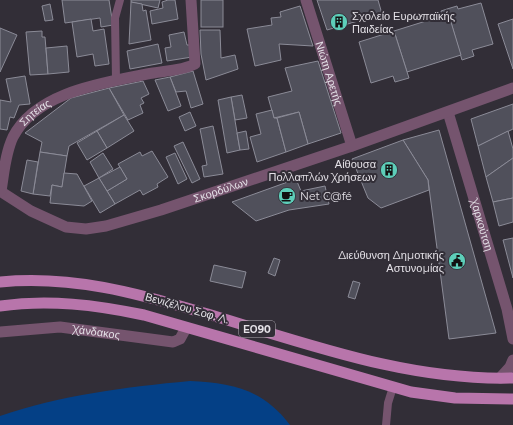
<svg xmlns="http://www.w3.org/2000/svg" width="513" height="425" font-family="Montserrat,sans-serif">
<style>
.water{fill:#044086}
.building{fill:#50505b;stroke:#8b8b97}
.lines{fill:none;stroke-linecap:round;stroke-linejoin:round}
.service{stroke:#75546e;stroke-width:8}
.pedestrian{stroke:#75546e;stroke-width:11}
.minor{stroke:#75546e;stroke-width:11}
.primary{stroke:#b875ab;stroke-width:11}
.labels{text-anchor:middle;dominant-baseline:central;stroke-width:4;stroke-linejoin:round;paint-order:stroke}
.shield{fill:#322e37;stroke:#afabb2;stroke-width:1}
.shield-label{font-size:10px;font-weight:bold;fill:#e4e1e7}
.poi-label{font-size:11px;fill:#e4e1e7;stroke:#322e37;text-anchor:start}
.street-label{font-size:11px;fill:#e4e1e7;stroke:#322e37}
</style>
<rect width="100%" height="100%" fill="#322e37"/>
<path class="water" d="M190,381C232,383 263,389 290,425H0V416C61,395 126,387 190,381Z"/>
<g class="building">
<path d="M62,0H109L113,25L101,27L100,18L65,23Z"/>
<path d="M131,0H160L158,8L131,2Z"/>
<path d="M168,0H175L178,19L152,24L150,11L163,8L162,2Z"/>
<rect x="201" y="0" width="22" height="27"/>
<path d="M317,0H378L382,14L327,30Z"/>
<path d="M131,2L142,4L143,11L146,10L151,40L129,44Z"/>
<path d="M481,3L493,44L472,50L474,56L462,60L447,9L457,6L458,9Z"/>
<path d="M50,4L53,20L45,21L42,6Z"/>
<path d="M300,6L313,46L279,44L281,60L255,66L247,29L272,25L271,18L281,17L280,12Z"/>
<path d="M447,9L461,55L407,72L394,31L442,16L441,11Z"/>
<path d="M91,19L93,31L104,29L109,64L95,66L93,54L77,57L72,22Z"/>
<path d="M513,19V69L498,24Z"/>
<path d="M0,28L17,35L0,72Z"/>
<path d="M200,30H220L221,58L235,55L238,69L206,80L201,54Z"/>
<path d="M42,31V37H45L48,74L30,75L26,32Z"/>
<path d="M394,31L409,78L395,82L393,76L371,83L359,42Z"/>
<path d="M184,32L187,45H190L192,57L167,61L165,48L171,47L169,35Z"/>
<path d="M158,44L162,63L130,69L127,51Z"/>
<path d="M67,46L69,72L48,74L46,48Z"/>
<path d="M318,61L341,133L308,144L299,112L274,118L268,97L292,91L285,68Z"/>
<path d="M193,71L203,104L191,108L186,91L176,92L170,77Z"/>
<path d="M25,76L30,104L19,105L14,118L10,117L7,130L0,129V100L11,102L6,79Z"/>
<path d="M170,77L181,106L168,111L155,80Z"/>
<path d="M143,81L149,94L141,98L144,103L140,105L143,113L128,120L109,88Z"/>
<path d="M109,88L124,115L69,146L67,156L40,152L42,142L25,133L71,98Z"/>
<path d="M242,95L247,118L235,120L231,97Z"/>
<path d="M231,97L240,150L227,153L218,100Z"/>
<path d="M513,104V129L478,146L471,119Z"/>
<path d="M272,110L274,118H277L286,152L257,162L250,137L261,134L256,114Z"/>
<path d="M190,112L196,126L185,131L179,117Z"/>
<path d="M299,112L308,144L286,152L277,118Z"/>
<path d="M124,115L134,131L107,148L97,131Z"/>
<path d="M213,126L223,174L204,177L202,166L207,165L200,129Z"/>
<path d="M439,130L496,333L449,339L428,180L403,140Z"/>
<path d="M97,131L107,148L87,160L77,143Z"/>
<path d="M246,131L249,149L240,150L237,133Z"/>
<path d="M508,131L513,149V158L486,177L478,146Z"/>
<path d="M403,140L428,180L429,190L381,208L368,198L352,159Z"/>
<path d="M183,142L200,179L192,183L174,146Z"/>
<path d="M152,151L168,177L157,184L158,187L143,195L140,190L115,204L107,191L127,179L118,164L140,152L142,156Z"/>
<path d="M40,152L67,156L62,187L52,185L50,196L33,194Z"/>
<path d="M103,153L113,169L99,178L90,162Z"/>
<path d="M175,153L187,179L178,184L166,157Z"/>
<path d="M513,158V198L493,202L486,177Z"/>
<path d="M27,160L38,162L33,194L21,191Z"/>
<path d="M120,167L127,179L107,191L99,178Z"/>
<path d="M64,173L77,174L92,201L84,206L50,203L52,185L62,187Z"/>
<path d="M99,178L115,204L100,213L84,186Z"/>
<path d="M296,179L301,191L325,186L329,204L289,210L256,221L232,202Z"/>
<path d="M513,198V222L499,226L493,202Z"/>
<path d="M513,238V278L503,240Z"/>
<path d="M274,258L280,260L275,276L268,273Z"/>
<path d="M214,265L246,272L242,288L210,281Z"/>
<path d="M353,281L360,283L355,299L348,297Z"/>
</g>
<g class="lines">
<g class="service">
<path d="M116,80L115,18L120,0"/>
<path d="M386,425L388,403L393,387"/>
</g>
<path class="pedestrian" id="s1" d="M0,332L60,327L173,342L180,339L186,328"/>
<g class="minor">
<path id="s2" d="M306,0L352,146"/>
<path id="s3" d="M448,112L507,309L513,339"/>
<path id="s4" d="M0,191L31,211L66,227L86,229L106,226L161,210L352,146L513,88"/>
<path id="s5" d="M1,191C4,174 5,154 13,137C36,92 103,83 147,74C162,71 182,71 195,64L191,0"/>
<path d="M500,378L510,367L513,360"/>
</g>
<g class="primary">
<path d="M0,282C71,275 137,293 204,313C306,343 406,381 513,378"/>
<path d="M0,306C49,299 96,305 144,315L411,392L455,398L513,399"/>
</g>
</g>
<defs>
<symbol id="building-disc" viewBox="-11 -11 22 22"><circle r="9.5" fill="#5dceb9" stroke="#322e37"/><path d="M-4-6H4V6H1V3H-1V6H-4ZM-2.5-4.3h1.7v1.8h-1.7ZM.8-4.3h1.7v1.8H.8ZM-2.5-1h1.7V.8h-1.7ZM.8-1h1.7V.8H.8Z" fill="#111"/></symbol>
<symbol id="cafe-disc" viewBox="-11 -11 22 22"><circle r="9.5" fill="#5dceb9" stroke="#322e37"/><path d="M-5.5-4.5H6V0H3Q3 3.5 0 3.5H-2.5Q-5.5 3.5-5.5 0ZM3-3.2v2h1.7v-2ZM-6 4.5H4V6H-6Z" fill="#111"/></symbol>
<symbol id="civic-disc" viewBox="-11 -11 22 22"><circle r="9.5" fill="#5dceb9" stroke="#322e37"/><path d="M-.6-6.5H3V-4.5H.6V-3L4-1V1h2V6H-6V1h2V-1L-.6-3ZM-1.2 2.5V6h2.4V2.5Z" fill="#111"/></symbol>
</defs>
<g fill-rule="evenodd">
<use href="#building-disc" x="329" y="12" width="20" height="20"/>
<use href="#building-disc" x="379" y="160" width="20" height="20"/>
<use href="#cafe-disc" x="277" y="186" width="20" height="20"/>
<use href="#civic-disc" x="447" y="251" width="20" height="20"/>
</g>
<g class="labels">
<rect class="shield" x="239" y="321" width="36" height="16" rx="3"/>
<g class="shield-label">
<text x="257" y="329">ΕΟ90</text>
</g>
<g class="poi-label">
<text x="352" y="16">Σχολείο Ευρωπαϊκής<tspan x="352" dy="13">Παιδείας</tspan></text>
<text x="376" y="164" text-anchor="end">Αίθουσα<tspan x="376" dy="13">Πολλαπλών Χρήσεων</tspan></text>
<text x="300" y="196">Net C@fé</text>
<text x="444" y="255" text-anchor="end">Διεύθυνση Δημοτικής<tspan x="444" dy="13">Αστυνομίας</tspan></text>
</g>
<g class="street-label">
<text stroke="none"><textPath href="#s2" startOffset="77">Νιώτη Αρετής</textPath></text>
<text stroke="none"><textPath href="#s5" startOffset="89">Σητείας</textPath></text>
<text stroke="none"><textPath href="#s4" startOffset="236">Σκορδύλων</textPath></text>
<text stroke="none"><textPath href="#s3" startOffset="118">Χαρκούτση</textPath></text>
<text transform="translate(187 308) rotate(16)">Βενιζέλου Σοφ. Λ.</text>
<text stroke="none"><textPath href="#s1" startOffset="97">Χάνδακος</textPath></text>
</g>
</g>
</svg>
